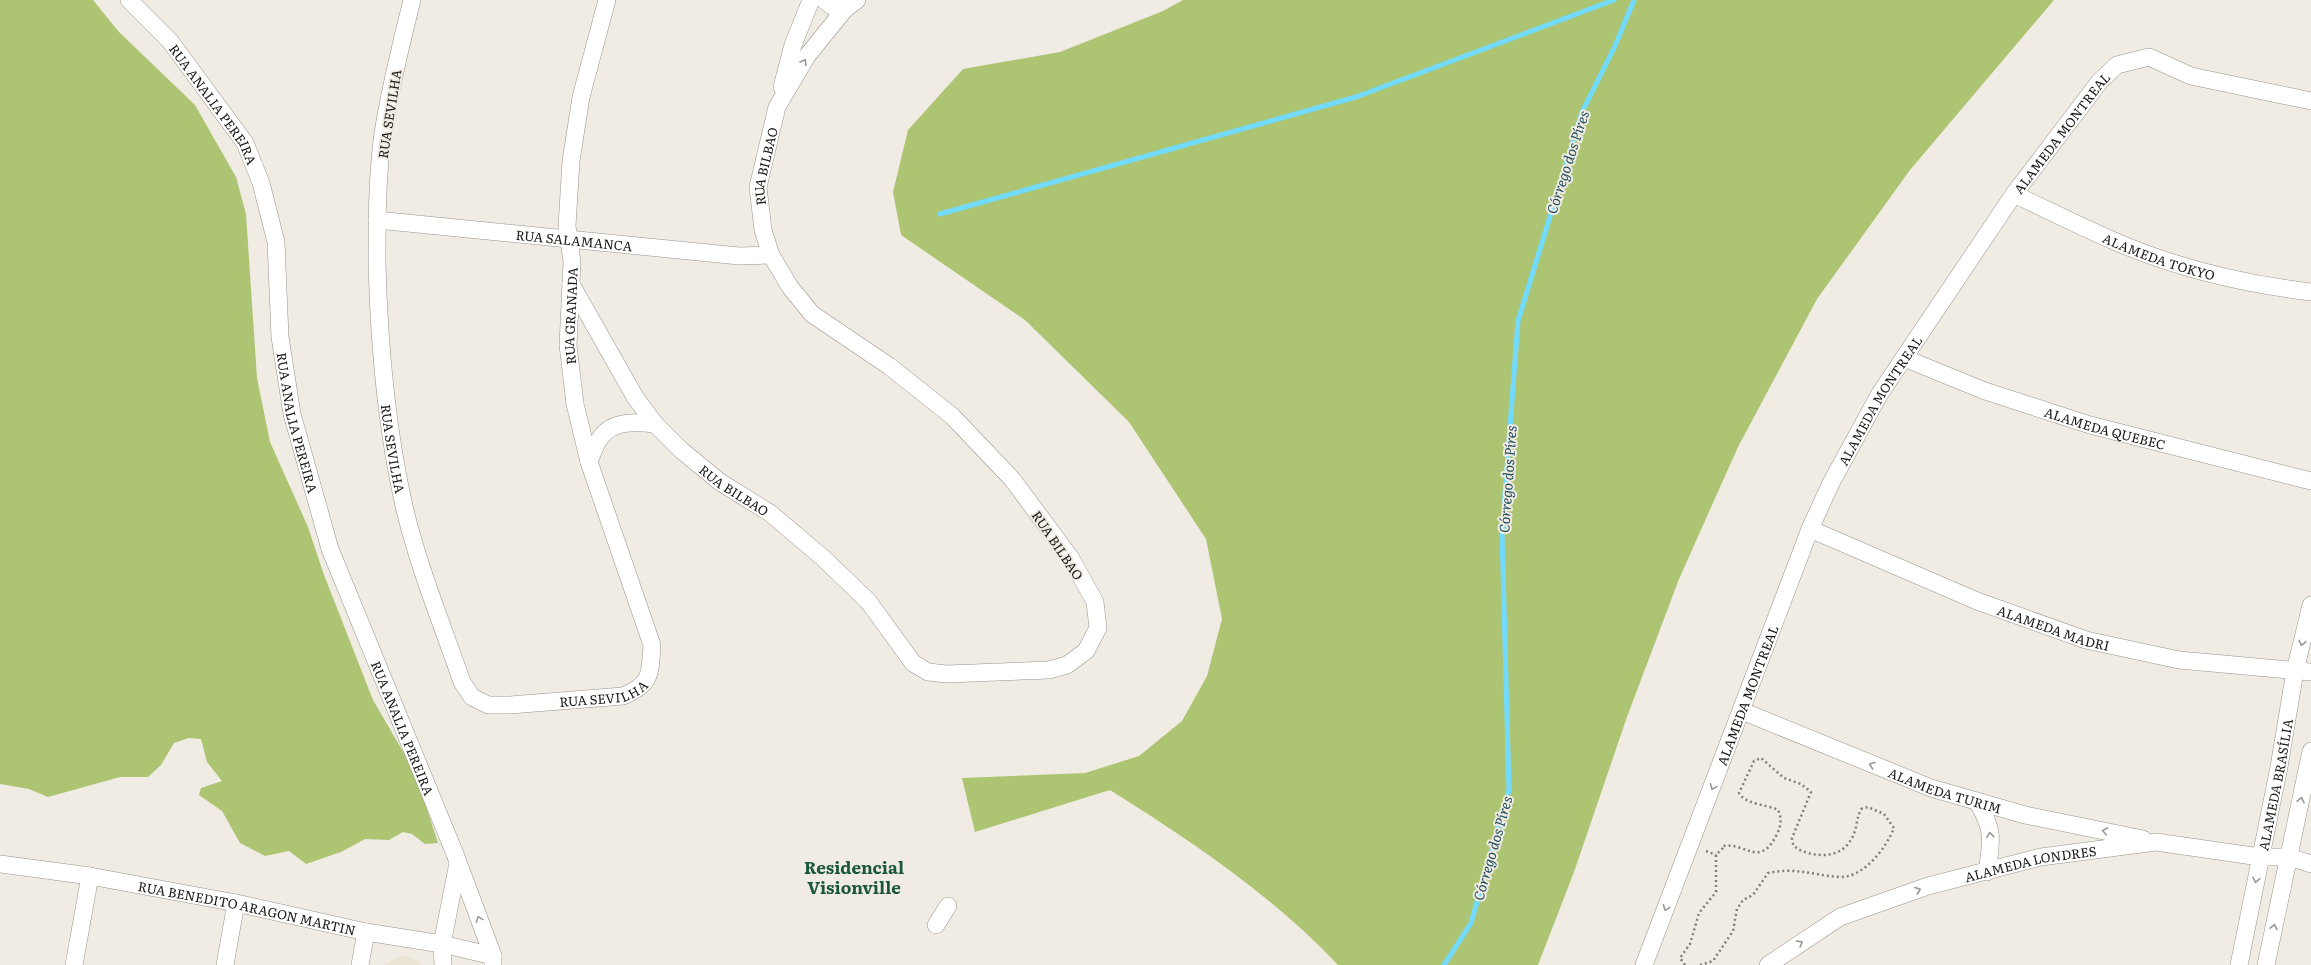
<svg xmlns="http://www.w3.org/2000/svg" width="2311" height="965" font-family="Literata,serif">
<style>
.built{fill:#ebe4d4}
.forest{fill:#adc473}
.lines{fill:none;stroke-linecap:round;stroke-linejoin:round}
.stream{stroke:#72dbfd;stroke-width:5}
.minor-casing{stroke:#97938b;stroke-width:18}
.path{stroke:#817e79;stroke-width:2.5;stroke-dasharray:2 3;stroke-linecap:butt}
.minor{stroke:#fff;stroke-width:17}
.oneway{stroke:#989796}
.labels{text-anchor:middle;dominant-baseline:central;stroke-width:4;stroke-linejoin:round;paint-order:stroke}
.street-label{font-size:13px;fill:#1a1815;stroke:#f0ece4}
.water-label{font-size:14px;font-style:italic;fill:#1b4958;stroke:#f0ece4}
.district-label{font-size:17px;font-weight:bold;fill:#1a5739;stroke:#f0ece4}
</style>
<rect width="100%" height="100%" fill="#f0ece4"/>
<path class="built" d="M403,955L420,963L422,965H385Z"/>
<g class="forest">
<path d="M0,0H93L119,32L195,105L236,177L246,214L257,378L270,442L308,527L324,575L373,700L415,772L438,843L425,844L412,834L403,832L389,840L365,839L341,852L306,864L289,851L265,856L240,843L222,811L199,795L201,788L222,781L207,762L201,739L189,738L174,743L161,765L148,777H120L48,797L29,789L0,784Z"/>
<path d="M1183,0H2054L1910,170L1817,299L1738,447L1679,579L1627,717L1574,872L1538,965H1338C1272,895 1191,841 1110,790L975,832L962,778L1085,773L1139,756L1182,721L1207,676L1222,619L1206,539L1129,422L1025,320L901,235L893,192L908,130L963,69L1060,52L1163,11Z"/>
</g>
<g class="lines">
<g class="stream">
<path d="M940,214L1356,97L1614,0"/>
<path d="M1444,965L1471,923L1509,790L1502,533L1518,321L1582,112L1615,46L1634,0"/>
</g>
<defs>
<g id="minor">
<path id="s1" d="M129,0L170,41L245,143L261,183L276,242L280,337L292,414L330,549L455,854L493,956V965"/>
<path id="s2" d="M412,0C401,44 390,88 383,133C377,176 377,220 377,263C379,344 386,426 404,506C418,566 442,624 462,682L472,697L488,705H510L623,696C652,684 650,674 652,645L589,462L575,404L568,345L572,262L567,226L571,161L581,97L607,0"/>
<path d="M824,0L833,7L845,9"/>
<path d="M782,87L793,45L811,0"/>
<path id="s3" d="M2014,194C2047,210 2080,226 2114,241C2176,268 2244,284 2311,292"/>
<path id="s4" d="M377,220L739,256L771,255"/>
<path id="s5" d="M571,284L635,397L655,424L681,450L720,482L770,513L822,557L868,601L913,663L928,672L947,674L1049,670L1067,665L1086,651L1098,628L1095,602L1070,557L1012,479L952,416L889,366L812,314L790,287L771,255L763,230L758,187L777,107L807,56L845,9L857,0"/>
<path id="s6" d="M1904,358L1985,391L2090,425L2311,481"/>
<path d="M589,462C592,455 595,444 601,437C613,420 637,422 655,424"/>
<path id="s7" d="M1810,529L1977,601L2086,640L2179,660L2311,672"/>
<path id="s8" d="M1742,711L1931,788L2025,815L2143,839"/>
<path d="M1977,801C1994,830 1992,839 1987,872"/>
<path id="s9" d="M0,864L90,876L236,903L366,932L442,944L493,956"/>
<path d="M936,925L948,906"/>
<path d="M74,965L90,876"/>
<path d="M225,965L236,903"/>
<path d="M360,965L366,932"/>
<path d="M443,965L442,944L458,863"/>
<path id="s10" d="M1644,965L1810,529L1831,483L1879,395L2014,194L2100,81L2117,65L2149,57L2191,76L2311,101"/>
<path id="s11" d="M1768,965L1840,917L1928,886L2041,857L2156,842L2260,857H2289L2311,864"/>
<path id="s12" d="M2239,965L2279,767L2295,671L2311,605"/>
<path d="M2266,965L2311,751"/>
</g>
</defs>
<use href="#minor" class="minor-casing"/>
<g class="path">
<path d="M1706,851L1716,855"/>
<path d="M1685,965L1680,958L1690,944L1699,913L1716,892V855L1725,846"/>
<path d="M1700,965L1713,961L1733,931L1737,909L1743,900L1753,895L1768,873C1796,867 1812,875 1839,877C1864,878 1886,848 1894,828L1884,814L1868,807L1861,809C1858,816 1857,821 1856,827C1850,852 1831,859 1808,853C1799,850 1792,848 1792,838L1811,792L1801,784L1784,778L1761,758L1754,761L1739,793C1746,805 1766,804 1778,810C1782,818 1781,826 1777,834C1760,869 1746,842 1723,846"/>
</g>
<use href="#minor" class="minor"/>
</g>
<defs><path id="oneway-chevron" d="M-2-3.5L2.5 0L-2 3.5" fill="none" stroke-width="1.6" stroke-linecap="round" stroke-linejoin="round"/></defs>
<g class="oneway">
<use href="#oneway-chevron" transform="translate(804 62) rotate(-59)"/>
<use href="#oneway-chevron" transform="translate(2302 643) rotate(103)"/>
<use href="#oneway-chevron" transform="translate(1872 765) rotate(-159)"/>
<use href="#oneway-chevron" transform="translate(1713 787) rotate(111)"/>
<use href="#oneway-chevron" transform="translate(2301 800) rotate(-78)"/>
<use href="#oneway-chevron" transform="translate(2105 831) rotate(-168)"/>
<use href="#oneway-chevron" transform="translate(1990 835) rotate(-96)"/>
<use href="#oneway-chevron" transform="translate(2256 880) rotate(101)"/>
<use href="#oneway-chevron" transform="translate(1918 890) rotate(-20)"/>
<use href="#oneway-chevron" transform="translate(1666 908) rotate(111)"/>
<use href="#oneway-chevron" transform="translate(479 919) rotate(-111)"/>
<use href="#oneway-chevron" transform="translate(2274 927) rotate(-78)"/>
<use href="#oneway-chevron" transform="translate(1800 943) rotate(-32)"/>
</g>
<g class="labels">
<g class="street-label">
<text stroke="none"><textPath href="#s1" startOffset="135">RUA ANALIA PEREIRA</textPath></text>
<text transform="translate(389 114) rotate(-81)">RUA SEVILHA</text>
<text stroke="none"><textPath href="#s10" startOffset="937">ALAMEDA MONTREAL</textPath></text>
<text stroke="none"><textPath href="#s5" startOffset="1323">RUA BILBAO</textPath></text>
<text stroke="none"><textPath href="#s4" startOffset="198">RUA SALAMANCA</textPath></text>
<text stroke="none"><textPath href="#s3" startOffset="158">ALAMEDA TOKYO</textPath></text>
<text stroke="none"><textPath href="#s2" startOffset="1274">RUA GRANADA</textPath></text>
<text stroke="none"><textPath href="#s10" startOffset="613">ALAMEDA MONTREAL</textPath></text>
<text stroke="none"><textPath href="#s1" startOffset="471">RUA ANALIA PEREIRA</textPath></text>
<text stroke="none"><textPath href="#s6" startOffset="213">ALAMEDA QUEBEC</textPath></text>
<text stroke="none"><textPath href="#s2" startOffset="453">RUA SEVILHA</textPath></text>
<text stroke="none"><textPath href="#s5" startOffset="267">RUA BILBAO</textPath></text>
<text transform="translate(1058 545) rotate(56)">RUA BILBAO</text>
<text stroke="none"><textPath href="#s7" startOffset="263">ALAMEDA MADRI</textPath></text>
<text stroke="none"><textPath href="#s2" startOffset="849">RUA SEVILHA</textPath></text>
<text stroke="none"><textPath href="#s10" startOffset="289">ALAMEDA MONTREAL</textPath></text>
<text stroke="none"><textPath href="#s1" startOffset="795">RUA ANALIA PEREIRA</textPath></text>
<text stroke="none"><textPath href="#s12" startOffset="184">ALAMEDA BRASÍLIA</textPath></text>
<text stroke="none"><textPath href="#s8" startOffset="218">ALAMEDA TURIM</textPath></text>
<text stroke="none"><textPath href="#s11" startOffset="285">ALAMEDA LONDRES</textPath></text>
<text stroke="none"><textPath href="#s9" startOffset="251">RUA BENEDITO ARAGON MARTIN</textPath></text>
</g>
<g class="water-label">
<text transform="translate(1567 162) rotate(-72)">Córrego dos Píres</text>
<text transform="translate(1507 479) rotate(-86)">Córrego dos Píres</text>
<text transform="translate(1492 848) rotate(-74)">Córrego dos Píres</text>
</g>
<g class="district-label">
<text x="854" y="866">Residencial<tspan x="854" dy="20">Visionville</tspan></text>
</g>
</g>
</svg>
